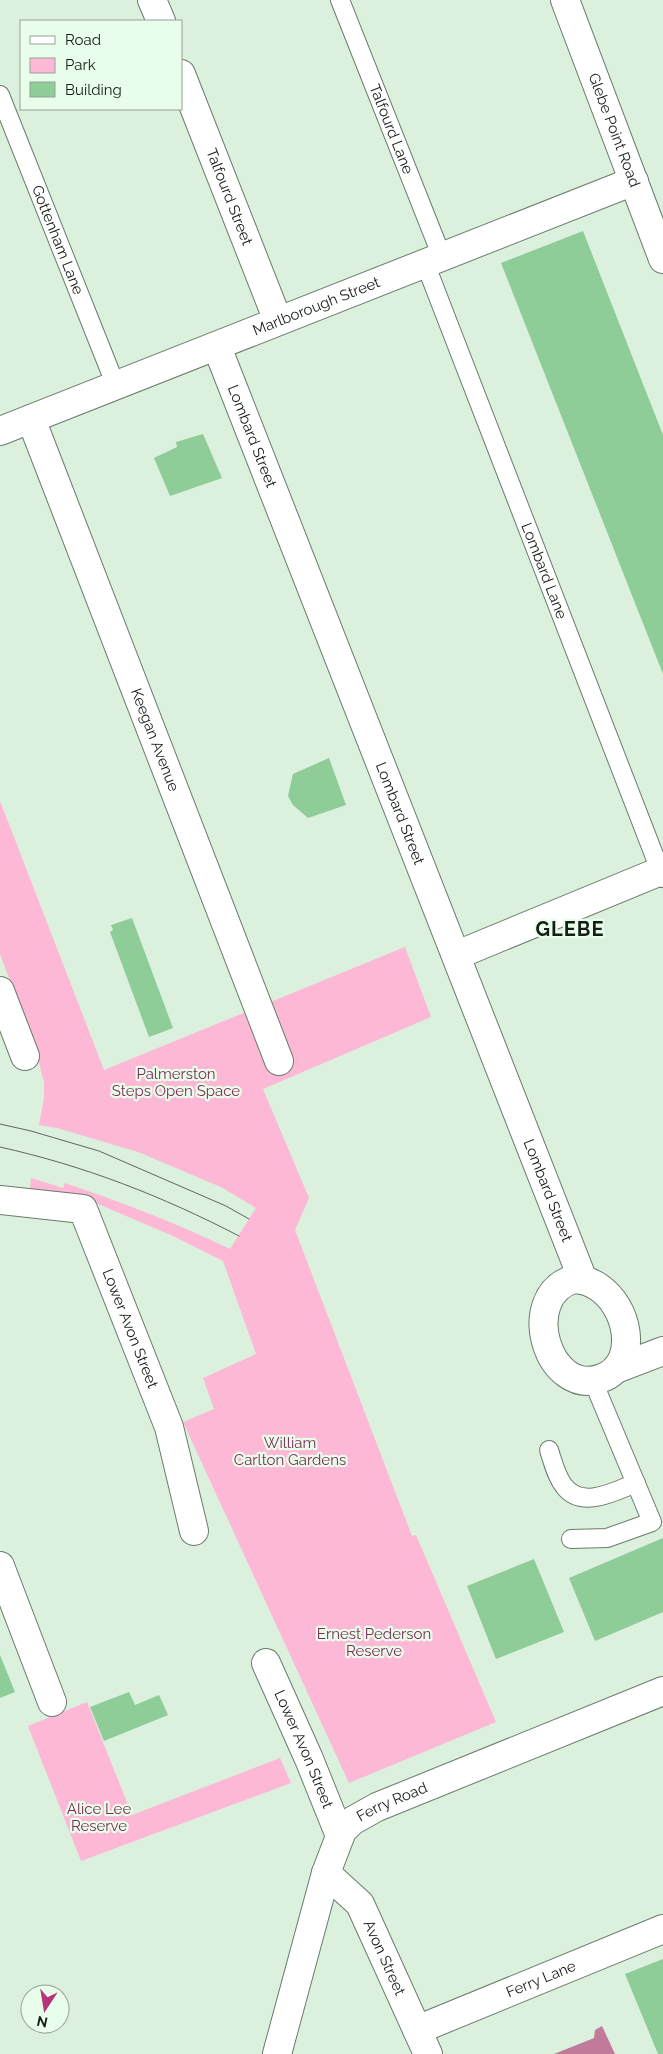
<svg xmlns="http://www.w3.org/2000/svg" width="663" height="2054" font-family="Raleway,sans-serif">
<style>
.green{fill:#fdb8d5}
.water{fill:#c17a99}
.building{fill:#8ecc98}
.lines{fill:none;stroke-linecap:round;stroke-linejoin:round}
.service-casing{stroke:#697c6b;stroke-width:20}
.minor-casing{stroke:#697c6b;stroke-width:30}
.tertiary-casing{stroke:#697c6b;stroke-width:30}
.service{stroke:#fff;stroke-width:18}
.minor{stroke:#fff;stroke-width:28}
.tertiary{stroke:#fff;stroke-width:28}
.tram{stroke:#5c685d;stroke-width:1}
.labels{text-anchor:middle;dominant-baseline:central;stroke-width:4.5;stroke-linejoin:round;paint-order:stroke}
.street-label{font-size:15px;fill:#161d17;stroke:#e8feeb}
.park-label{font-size:15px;fill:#802a56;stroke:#e8feeb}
.district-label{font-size:20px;font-weight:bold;letter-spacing:1px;fill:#161d17;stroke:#e8feeb}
</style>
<rect width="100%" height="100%" fill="#dbf0dd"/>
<g class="green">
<path d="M0,801L104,1070L405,947L431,1017L263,1089L309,1198L295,1230L412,1536L416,1535L496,1722L349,1783L183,1422L214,1409L203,1378L256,1354L223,1261L173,1236L91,1201L30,1189L31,1178L63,1188L65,1183C121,1202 177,1223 230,1249L256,1208L221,1187L138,1152L57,1128L39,1125L44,1098V1082L35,1048L0,954Z"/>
<path d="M87,1702L132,1815L280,1758L291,1783L81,1861L28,1726Z"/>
</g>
<path class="water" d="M602,2026L615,2054H554L594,2038L595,2030Z"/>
<g class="building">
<path d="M583,231L663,435V674L501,263Z"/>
<path d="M203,434L222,478L170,496L154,458L177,447L176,442Z"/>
<path d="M329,758L346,805L308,818L293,805L288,796L293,774Z"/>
<path d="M132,918L173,1028L149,1037L110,932L113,930L111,925Z"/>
<path d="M663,1538V1612L595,1641L569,1578Z"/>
<path d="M534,1559L564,1632L496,1659L467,1586Z"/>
<path d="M0,1655L15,1692L0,1698Z"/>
<path d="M129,1692L135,1705L159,1695L168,1715L104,1741L90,1707Z"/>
<path d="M663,1959V2054H658L625,1974Z"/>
</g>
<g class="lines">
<defs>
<g id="service">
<path id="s1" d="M340,0L442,257"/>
<path id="s2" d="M0,95L116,386"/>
<path id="s3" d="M425,263L663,878"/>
<path d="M549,1450C553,1462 556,1476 564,1486C582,1510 615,1491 636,1483"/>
<path d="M571,1539L607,1538L652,1522L593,1381"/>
</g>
<g id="minor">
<path d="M152,0L161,21"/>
<path id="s4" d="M181,74L278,321"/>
<path id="s5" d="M217,347L583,1280"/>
<path id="s6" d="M31,419L279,1061"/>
<path id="s7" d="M0,431L634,181"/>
<path d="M457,955L663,870"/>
<path d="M0,991L25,1056"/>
<path id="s8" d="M0,1200L83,1209L169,1427L194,1531"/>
<path d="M574,1279C610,1280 635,1325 623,1358C619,1367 611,1375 602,1378C548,1399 517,1296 574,1279Z"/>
<path d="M616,1369L663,1351"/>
<path d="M0,1566L52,1702"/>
<path id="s9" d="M266,1663L309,1759L340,1836"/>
<path id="s10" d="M326,1873L360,1904L428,2054"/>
<path id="s11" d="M417,2030L663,1929"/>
<path id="s12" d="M277,2054L326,1873L342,1831L352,1821L377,1807L663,1691"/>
</g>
<g id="tertiary">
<path id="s13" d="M565,0L663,259"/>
</g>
</defs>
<use href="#service" class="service-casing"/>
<use href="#minor" class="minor-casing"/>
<use href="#tertiary" class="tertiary-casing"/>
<use href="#service" class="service"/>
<use href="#minor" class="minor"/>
<use href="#tertiary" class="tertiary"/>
<g class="tram">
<path d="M0,1124L31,1131L99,1151L226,1206L249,1219"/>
<path d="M0,1147C85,1166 162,1196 239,1236"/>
</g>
</g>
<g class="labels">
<g class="street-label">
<text stroke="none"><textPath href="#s1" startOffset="139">Talfourd Lane</textPath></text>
<text stroke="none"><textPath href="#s13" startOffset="139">Glebe Point Road</textPath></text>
<text stroke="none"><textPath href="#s4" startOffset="132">Talfourd Street</textPath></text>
<text stroke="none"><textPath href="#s2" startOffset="156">Gottenham Lane</textPath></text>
<text stroke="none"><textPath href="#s7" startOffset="340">Marlborough Street</textPath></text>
<text stroke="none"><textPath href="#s5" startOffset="96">Lombard Street</textPath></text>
<text stroke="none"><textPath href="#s3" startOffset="330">Lombard Lane</textPath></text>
<text stroke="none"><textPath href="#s6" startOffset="344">Keegan Avenue</textPath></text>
<text stroke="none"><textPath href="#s5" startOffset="501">Lombard Street</textPath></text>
<text stroke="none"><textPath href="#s5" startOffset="906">Lombard Street</textPath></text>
<text stroke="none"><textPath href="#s8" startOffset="212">Lower Avon Street</textPath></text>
<text stroke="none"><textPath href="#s9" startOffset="94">Lower Avon Street</textPath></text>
<text stroke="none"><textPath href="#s12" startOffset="291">Ferry Road</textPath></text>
<text stroke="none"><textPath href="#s10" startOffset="105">Avon Street</textPath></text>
<text stroke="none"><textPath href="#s11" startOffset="134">Ferry Lane</textPath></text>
</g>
<g class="park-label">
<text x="176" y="1074">Palmerston<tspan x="176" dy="17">Steps Open Space</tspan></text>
<text x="290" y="1443">William<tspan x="290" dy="17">Carlton Gardens</tspan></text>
<text x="374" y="1634">Ernest Pederson<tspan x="374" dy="17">Reserve</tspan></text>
<text x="99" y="1809">Alice Lee<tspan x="99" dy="17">Reserve</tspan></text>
</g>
<g class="district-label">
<text x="570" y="929">GLEBE</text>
</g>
</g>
<rect x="20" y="20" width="162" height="90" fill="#e8feeb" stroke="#94a496"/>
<rect x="30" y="36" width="25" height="8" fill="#ffffff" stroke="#94a496"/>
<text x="65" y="45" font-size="15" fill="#161d17">Road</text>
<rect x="30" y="58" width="25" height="15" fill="#fdb8d5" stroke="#94a496"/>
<text x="65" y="70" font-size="15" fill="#161d17">Park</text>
<rect x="30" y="82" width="25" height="15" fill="#8ecc98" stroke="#94a496"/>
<text x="65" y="95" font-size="15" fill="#161d17">Building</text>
<g transform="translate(45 2009) rotate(192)"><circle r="24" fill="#e8feeb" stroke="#94a496"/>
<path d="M0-4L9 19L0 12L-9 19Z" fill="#b7337a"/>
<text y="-8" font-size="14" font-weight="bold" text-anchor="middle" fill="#161d17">N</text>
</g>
</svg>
